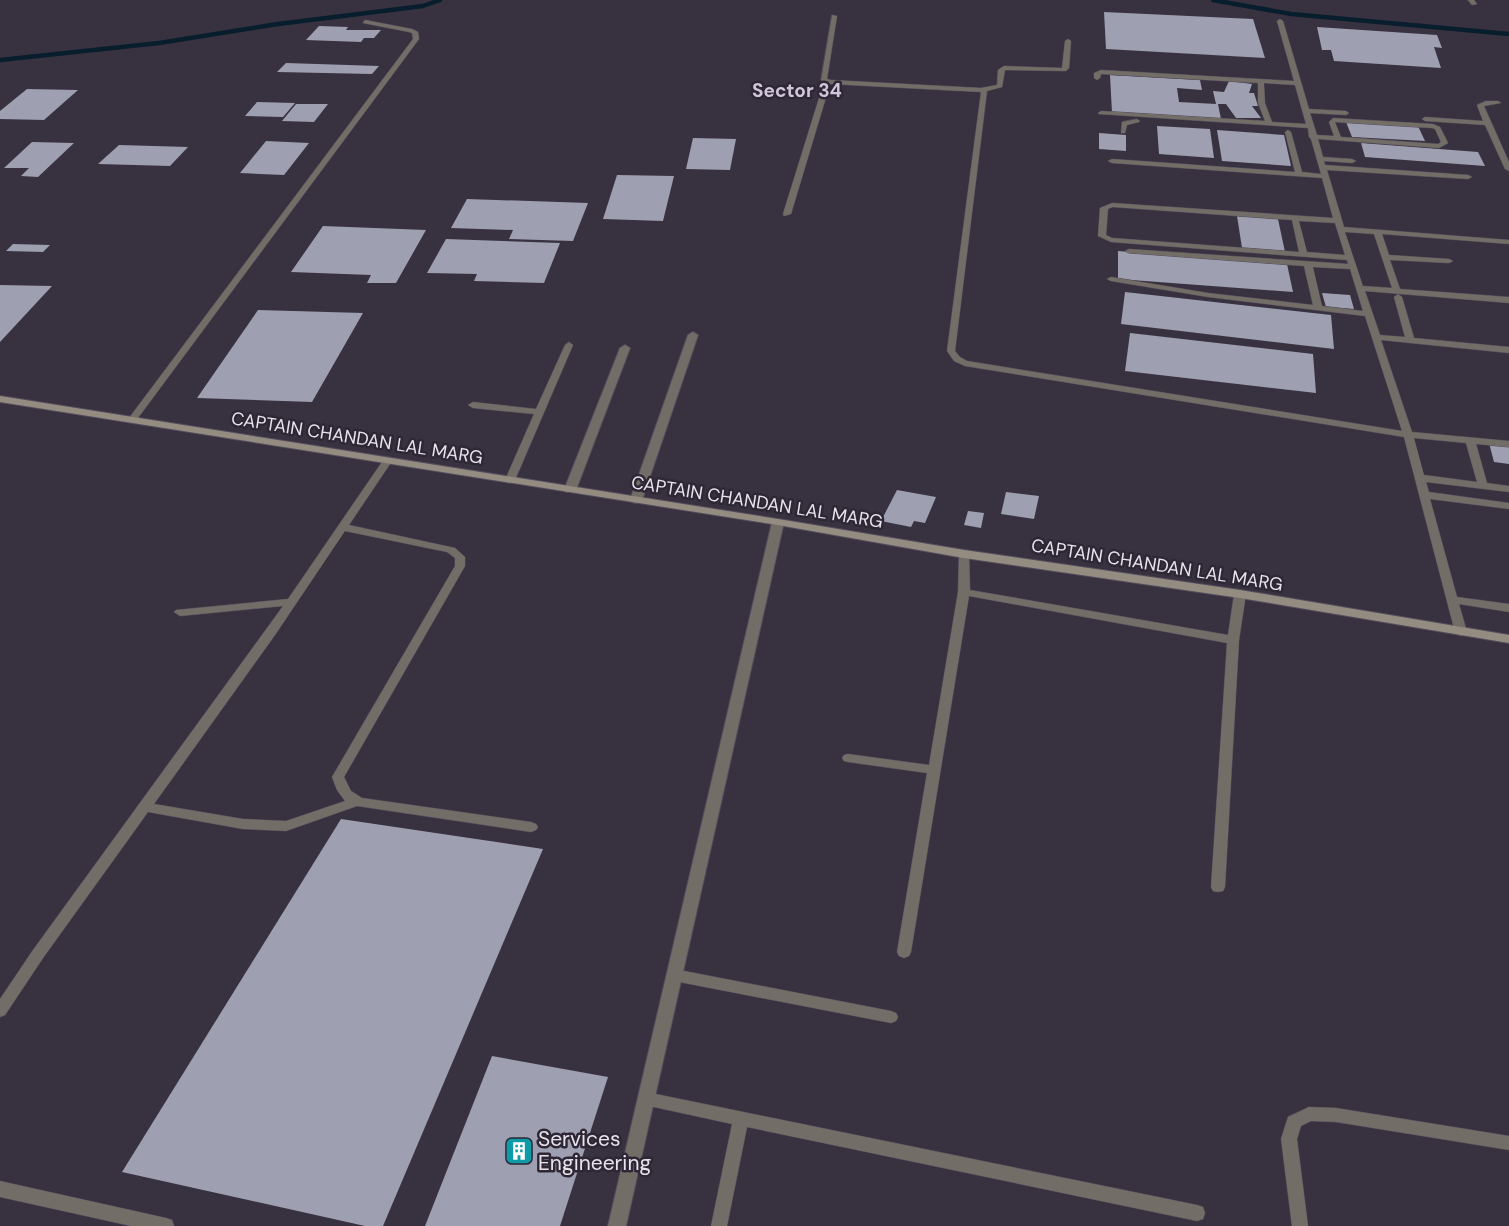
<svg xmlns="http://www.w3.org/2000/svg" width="1509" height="1226" font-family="'DM Sans',sans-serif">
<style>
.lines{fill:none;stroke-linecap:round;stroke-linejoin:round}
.stream{stroke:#081e2d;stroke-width:4.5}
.building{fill:#9f9fb2}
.lane-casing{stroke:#544d5c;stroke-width:1}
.street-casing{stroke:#544d5c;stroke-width:2}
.secondary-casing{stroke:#544d5c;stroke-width:2}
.lane{fill:#726d66;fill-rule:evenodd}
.street{fill:#726d66;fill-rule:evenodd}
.secondary{fill:#948c81;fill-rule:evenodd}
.labels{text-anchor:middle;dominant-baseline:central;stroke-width:5;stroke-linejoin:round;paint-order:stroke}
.street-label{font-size:18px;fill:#e8e3ed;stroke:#2e2735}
.far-district-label{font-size:19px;font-weight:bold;fill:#d0c7da;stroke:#2e2735}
.near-poi-label{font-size:21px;fill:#e8e3ed;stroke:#2e2735;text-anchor:start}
</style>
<rect width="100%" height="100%" fill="#383140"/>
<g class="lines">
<g class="stream">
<path d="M1213,0L1291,14L1509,34"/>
<path d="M0,60L159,43L278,24L423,6L440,0"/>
</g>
</g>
<g class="building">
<path d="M1104,12L1253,19L1265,58L1106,49Z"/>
<path d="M319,26L348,27L346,30H381L374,38H364L361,42L306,40Z"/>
<path d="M1317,27L1437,35L1442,48L1434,47L1441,68L1334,61L1331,50H1322Z"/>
<path d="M286,63L379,66L372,74L277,72Z"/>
<path d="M1110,75L1200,80L1202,90L1177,88L1179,102L1216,104L1213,91L1224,92L1229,81L1252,84L1249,93H1254L1258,106H1252L1261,118H1236L1226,104H1218L1221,119L1112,113Z"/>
<path d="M27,89L78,90L44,120L0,119V111Z"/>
<path d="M257,102L295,103L283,117L245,116Z"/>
<path d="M296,104H328L314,122L282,121Z"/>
<path d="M1346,122L1418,126L1425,141L1352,137Z"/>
<path d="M1157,126L1210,129L1214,158L1159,154Z"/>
<path d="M1217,130L1284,135L1291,166L1222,161Z"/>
<path d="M1099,133L1126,135V151L1099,149Z"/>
<path d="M693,138L736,139L730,170L686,169Z"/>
<path d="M266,141L309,143L284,175L240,173Z"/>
<path d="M32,142L74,143L38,177L21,176L29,168H4Z"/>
<path d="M1361,143L1478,152L1485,166L1365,157Z"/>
<path d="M119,145L188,147L170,166L98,164Z"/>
<path d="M617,175L674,176L663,221L603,219Z"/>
<path d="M467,199L588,203L573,241L509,239L513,230L451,228Z"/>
<path d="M1237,216L1278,219L1285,252L1242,248Z"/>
<path d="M323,226L426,230L396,283H367L371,275L291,272Z"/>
<path d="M446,239L560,243L544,283L474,281L477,274L427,273Z"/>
<path d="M13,244L50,245L43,252L6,251Z"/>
<path d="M1118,251L1287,264L1293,292L1118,279Z"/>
<path d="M0,285L52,286L0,342Z"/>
<path d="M1125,292L1331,315L1334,349L1121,324Z"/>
<path d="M1322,293L1350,295L1354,309L1326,307Z"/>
<path d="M258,310L363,313L312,402L197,398Z"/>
<path d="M1130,333L1313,354L1316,393L1125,371Z"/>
<path d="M1489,443L1509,446V464L1494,462Z"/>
<path d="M897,490L936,497L925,523L914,521L911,527L881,521Z"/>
<path d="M1006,492L1039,496L1034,519L1001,514Z"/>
<path d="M968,511L984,513L981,528L964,525Z"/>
<path d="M341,819L543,849L383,1226H365L122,1172Z"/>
<path d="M492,1056L608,1077L560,1226H425Z"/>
</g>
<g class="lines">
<defs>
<g id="lane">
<path d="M1468,0H1474L1477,4L1472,5Z"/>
<path d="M832,15L837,16L827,79L831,80L981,88L997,85L998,70L1004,66L1062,68L1065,41L1068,39L1071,41L1069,68L1066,71L1005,70L1002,87L987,91L955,351L960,357L967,361L1402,431L1365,316L1208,297L1111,281L1107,279L1111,277L1208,293L1313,305L1304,266L1129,253L1125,251L1129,249L1348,264L1347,260L1111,242L1098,236L1100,208L1112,203L1333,218L1322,178L1112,163L1108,161L1112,159L1295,172L1285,132L1288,130L1291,132L1302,172L1321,174L1311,139L1309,137L1308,128L1099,114L1098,113L1101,111L1265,121L1258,103V83L1101,74L1100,78L1097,80L1094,78V73L1101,70L1294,81L1277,21L1280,19L1283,21L1309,109L1346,111L1349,113L1346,115L1310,113L1317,135L1334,136L1329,122L1333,118L1433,124L1440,127L1448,143L1439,148L1318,139L1323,157L1352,159L1356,161L1352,163L1324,161L1325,165L1468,175L1472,177L1468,179L1327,170L1344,227L1509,240V244L1382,234L1389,255L1449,259L1453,261L1449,263L1390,260L1400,289L1509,297V303L1365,291L1380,335L1405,337L1394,297L1398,294L1402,297L1414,338L1509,347V353L1381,340L1412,432L1509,441V447L1476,444L1487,483L1509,486V492L1426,482L1429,492L1509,503V509L1430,499L1457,597L1509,604V612L1459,604L1467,632L1461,636L1455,632L1404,437L965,366L954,361L947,351L981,92L830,84L791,214L784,216L783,214L824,82L821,80ZM1264,83L1295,85L1306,124L1272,122L1265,103ZM1335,122L1432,128L1435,129L1441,142L1438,144L1341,137ZM1113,207L1292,220L1299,252L1112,238L1106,235L1108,209ZM1299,221L1335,223L1345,255L1307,252ZM1345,232L1374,234L1392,288L1363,286ZM1313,267L1350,269L1363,311L1322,306ZM1414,438L1466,443L1477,482L1424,475Z"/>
<path d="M365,20L412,29L418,32L419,39L135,422H129V418L413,39L412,33L409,32L363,23Z"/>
<path d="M1486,101H1498L1501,103L1484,106L1509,162V171L1505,169L1485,125L1425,121L1422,119L1425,117L1483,121L1477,105Z"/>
<path d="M1137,119L1140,121L1139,122L1127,125L1125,133H1121L1122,122Z"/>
<path d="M569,342L573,345L515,480L510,483L506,482L505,480L534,414L473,408L468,405L473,402L536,409L565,345Z"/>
<path d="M387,458L392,461L349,525L455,548L465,557V566L344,777L351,791L362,798L531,822L536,824L538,827L536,830L531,832L357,806L286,831L243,829L148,812L43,958L5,1015L0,1017V999L33,950L283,606L180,616L174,612L176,610L288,599L384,459ZM345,531L447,552L455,558V566L332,777L337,790L345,801L286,821L243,819L154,804L275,635Z"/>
<path d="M964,551L969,554L970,590L1228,635L1234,594L1236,592H1244L1246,594L1239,640L1225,887L1223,891L1218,892L1213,891L1211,887L1227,643L969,596L911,952L909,956L904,958L899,956L897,952L927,773L848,762L844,761L842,758L844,755L848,754L929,765L958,592L959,554Z"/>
<path d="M674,969L891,1011L896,1013L898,1017L896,1021L891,1023L674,981L669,979L667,975L669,971Z"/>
<path d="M646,1092L1197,1205L1203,1207L1205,1213L1203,1219L1197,1221L747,1127L727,1226H711L732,1124L640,1104L638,1099L640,1094Z"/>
<path d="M1309,1107L1336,1108L1509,1136V1150L1336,1122L1311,1121L1301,1126L1297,1139L1308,1226H1292L1281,1139L1288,1117Z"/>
<path d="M0,1181L166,1218L172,1220L174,1226H131L0,1197Z"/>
</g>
<g id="street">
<path d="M693,332L698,335L642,500L636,503L632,502L630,500L688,335Z"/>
<path d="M625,345L630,348L576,490L574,492H566L564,490L620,348Z"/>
<path d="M778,519L784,522L626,1226H608L772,522Z"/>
</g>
<path id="secondary" d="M0,396L778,519L964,550L1240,590L1509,635V643L1240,598L964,558L778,525L0,402Z"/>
</defs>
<use href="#lane" class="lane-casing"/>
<use href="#street" class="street-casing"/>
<use href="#secondary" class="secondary-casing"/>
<use href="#lane" class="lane"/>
<use href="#street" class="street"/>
<use href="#secondary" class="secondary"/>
</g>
<defs>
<symbol id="building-square" viewBox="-11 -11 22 22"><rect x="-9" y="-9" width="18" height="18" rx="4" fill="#0f9aa8" stroke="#2e2735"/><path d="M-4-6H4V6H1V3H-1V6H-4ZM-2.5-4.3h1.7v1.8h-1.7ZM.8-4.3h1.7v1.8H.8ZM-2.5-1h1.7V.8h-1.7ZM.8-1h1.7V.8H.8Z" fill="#fff"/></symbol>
</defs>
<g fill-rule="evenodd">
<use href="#building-square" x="503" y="1135" width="32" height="32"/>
</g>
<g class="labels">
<g class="street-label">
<text transform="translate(357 438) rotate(9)">CAPTAIN CHANDAN LAL MARG</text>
<text transform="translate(757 502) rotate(9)">CAPTAIN CHANDAN LAL MARG</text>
<text transform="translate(1157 565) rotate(9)">CAPTAIN CHANDAN LAL MARG</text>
</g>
<g class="far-district-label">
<text x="797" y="90">Sector 34</text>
</g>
<g class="near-poi-label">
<text x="538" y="1139">Services<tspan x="538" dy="24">Engineering</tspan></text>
</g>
</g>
</svg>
